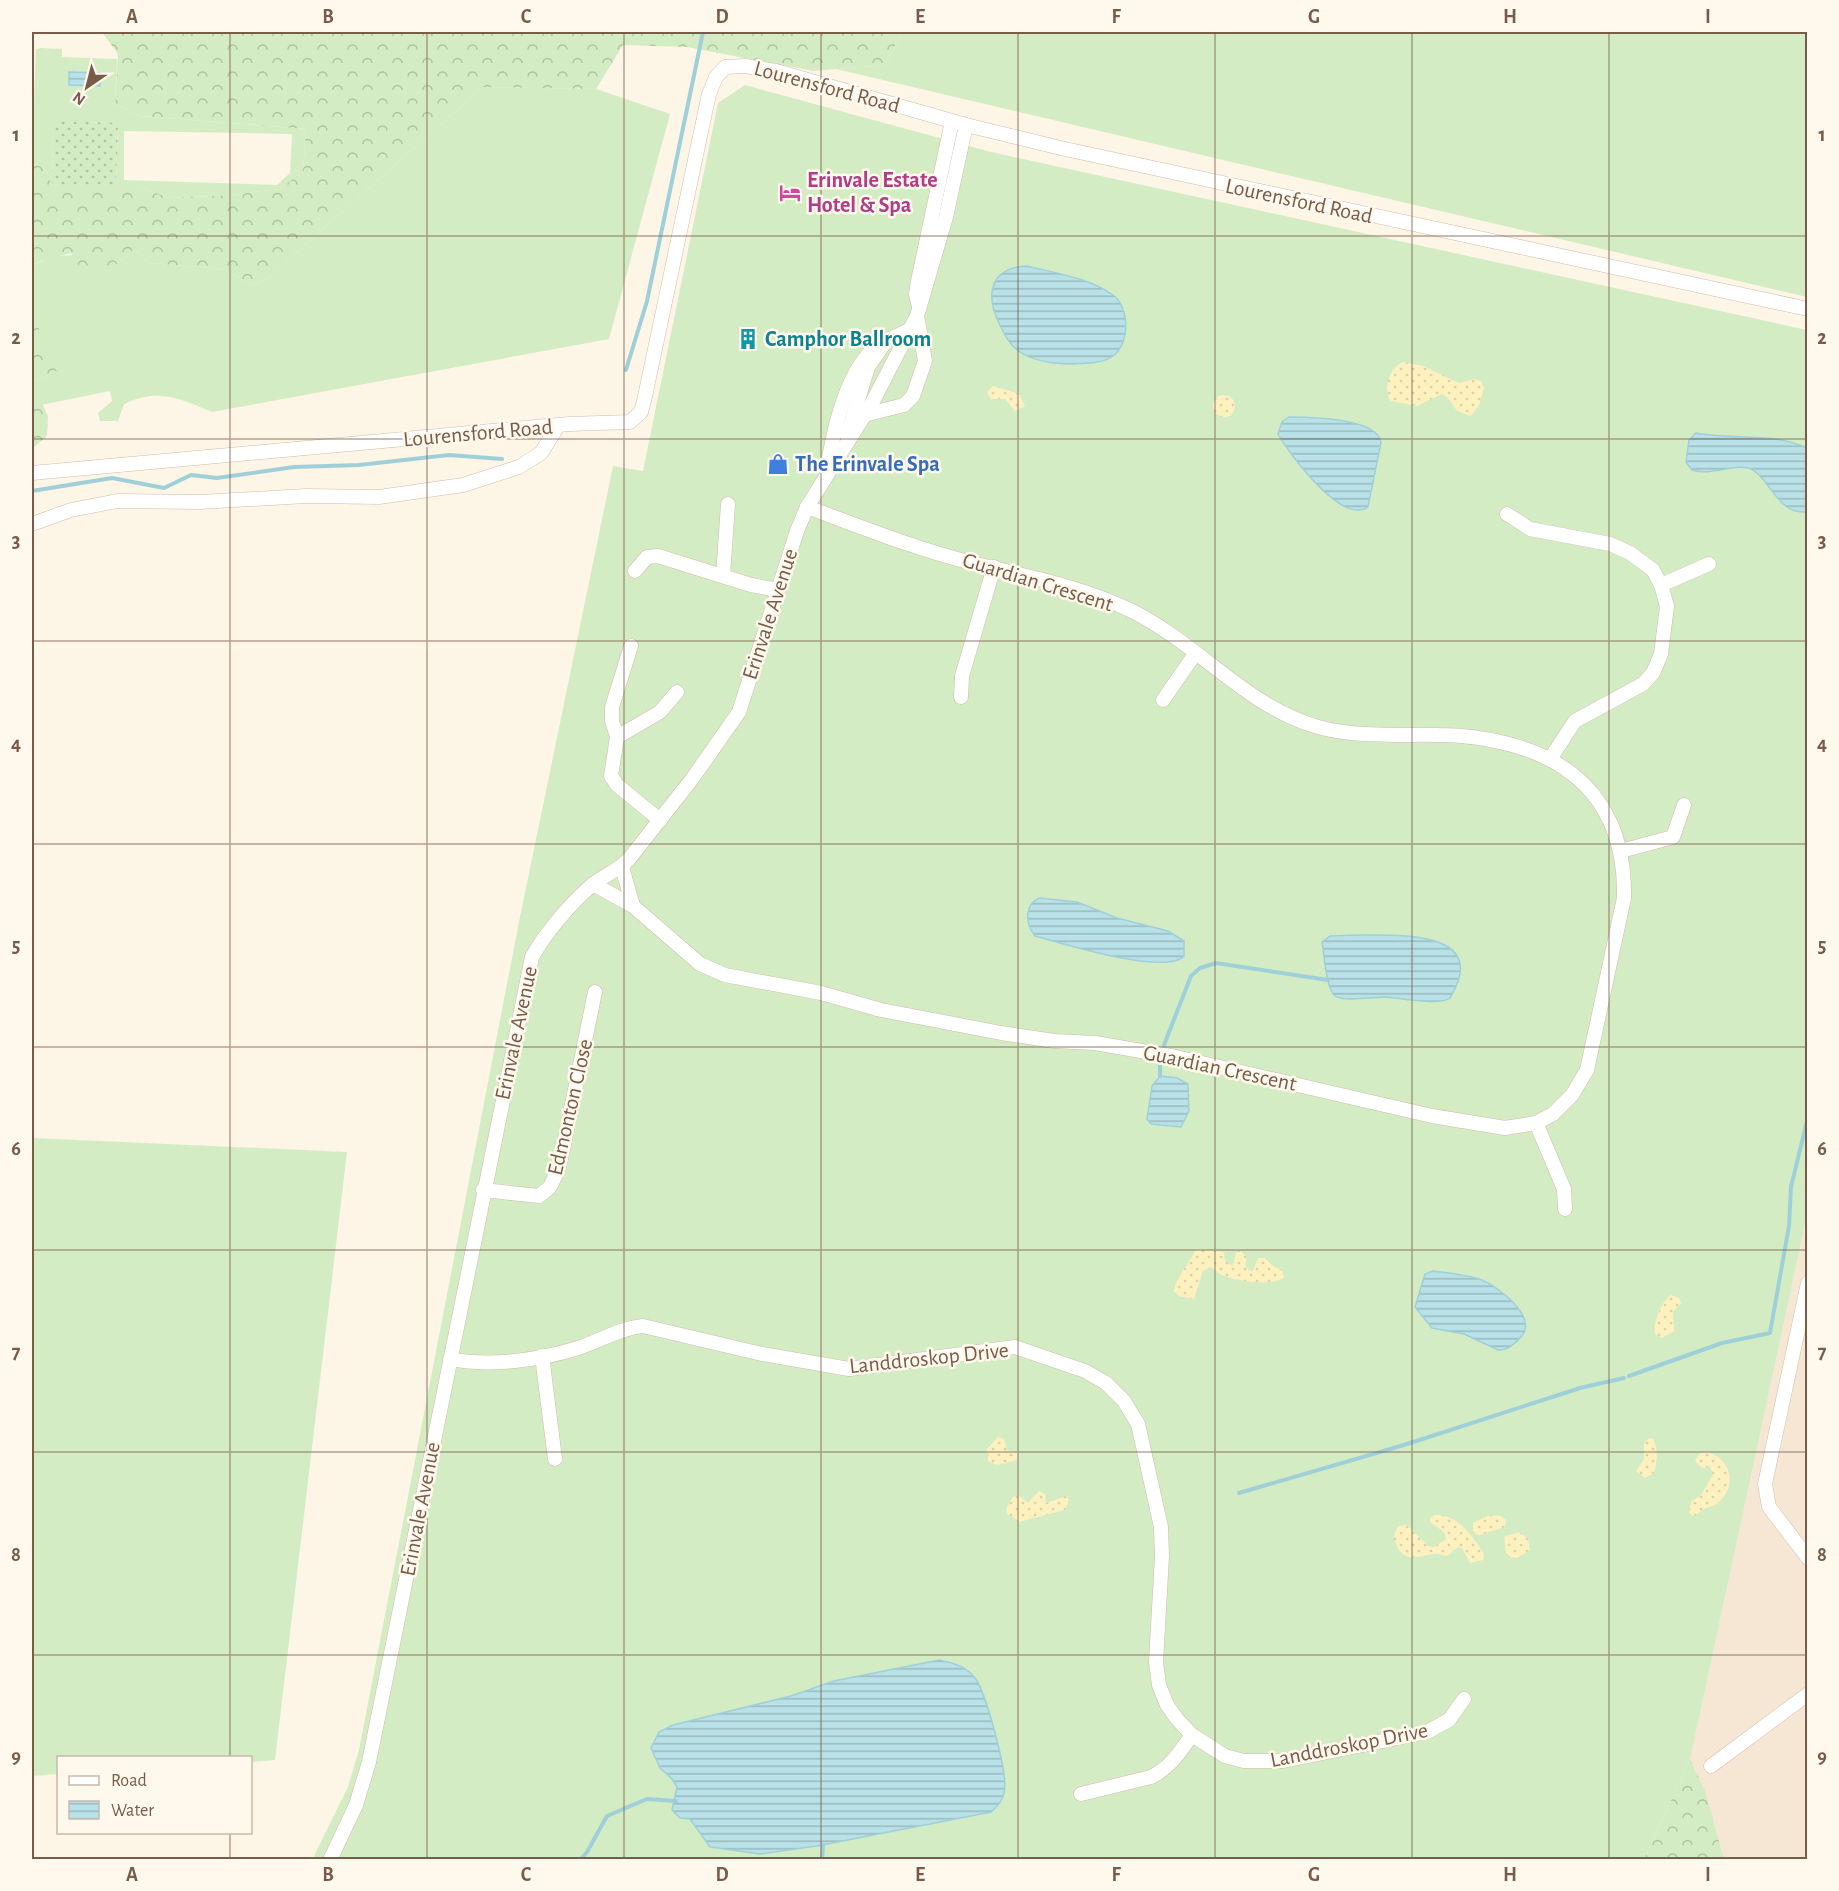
<svg xmlns="http://www.w3.org/2000/svg" width="1839" height="1891" font-family="'Alegreya Sans',sans-serif">
<style>
.residential{fill:#f5e7d4}
.grass{fill:#d3ecc3;fill-rule:evenodd}
.forest{fill:url(#forest-crowns)}
.sand{fill:url(#sand-dots)}
.garden{fill:url(#garden-dots)}
.water{fill:url(#water-rules);stroke:#9fd0da;stroke-width:1.5}
.lines{fill:none;stroke-linecap:round;stroke-linejoin:round}
.stream{stroke:#9fd0da;stroke-width:4}
.minor-casing{stroke:#d0bcab;stroke-width:15}
.minor{stroke:#fff;stroke-width:14}
.grid{fill:none;stroke:#785b49;stroke-width:1.5;stroke-opacity:0.55}
.labels{text-anchor:middle;dominant-baseline:central;stroke-width:5;stroke-linejoin:round;paint-order:stroke}
.street-label{font-size:22px;fill:#785b49;stroke:#fff8ed}
.hotel-label{font-size:22px;font-weight:bold;fill:#b23c85;stroke:#fff8ed;text-anchor:start}
.culture-label{font-size:22px;font-weight:bold;fill:#0d838f;stroke:#fff8ed;text-anchor:start}
.shop-label{font-size:22px;font-weight:bold;fill:#366cbe;stroke:#fff8ed;text-anchor:start}
.neatline{fill:none;stroke:#785b49;stroke-width:2}
.grid-label{font-size:20px;text-anchor:middle;font-weight:bold;fill:#785b49}
</style>
<defs>
<pattern id="forest-crowns" width="20" height="18" patternUnits="userSpaceOnUse" patternTransform="scale(1.5)"><rect width="20" height="18" fill="#d3ecc3"/><path d="M2 6a3 3 0 1 1 6 0M12 15a3 3 0 1 1 6 0" fill="none" stroke="#b0c2a0"/></pattern>
<pattern id="sand-dots" width="8" height="8" patternUnits="userSpaceOnUse" patternTransform="scale(1.5)"><rect width="8" height="8" fill="#fef1c0"/><path d="M2 2h.1M6 6h.1" fill="none" stroke="#ddd1a6" stroke-width="1.8" stroke-linecap="round"/></pattern>
<pattern id="garden-dots" width="8" height="8" patternUnits="userSpaceOnUse" patternTransform="scale(1.5)"><rect width="8" height="8" fill="#d3ecc3"/><path d="M2 2h.1M6 6h.1" fill="none" stroke="#b0c2a0" stroke-width="1.8" stroke-linecap="round"/></pattern>
<pattern id="water-rules" width="6" height="5" patternUnits="userSpaceOnUse" patternTransform="scale(1.5)"><rect width="6" height="5" fill="#b9e1e8"/><path d="M0 2.5h6" fill="none" stroke="#9bb9be"/></pattern>
</defs>
<rect width="100%" height="100%" fill="#fdf5e6"/>
<path class="residential" d="M1807,1215V1859H1724L1705,1790L1690,1760Z"/>
<g class="grass">
<path d="M902,32H1807V297L836,69L885,65Z"/>
<path d="M41,48L62,49V57L117,59L115,104L140,116L306,129L303,171L280,189L230,195L169,198L138,186L116,187L118,123L53,122L52,186L39,148L32,149V104H34L36,49ZM124,131L292,134L290,173L277,185L124,180Z"/>
<path d="M745,85L991,152L1807,330V1215L1690,1760L1644,1859L312,1860L348,1787L359,1750L519,922L613,466L643,471L718,103Z"/>
<path d="M483,87L596,89L670,114L609,339L212,412C179,398 158,388 124,404L118,421H100L98,413L112,401L110,391L41,405L32,382L57,371L32,316V267C58,247 89,257 119,263L134,249L149,263L223,269L254,286L268,278Z"/>
<path d="M32,1138L347,1152L275,1760L251,1762L250,1758H58V1774L32,1776Z"/>
</g>
<g class="forest">
<path d="M102,32H902L885,65L813,71L687,47L623,45L596,89L483,87L268,278L254,286L223,269L149,263L134,249L119,263L83,273L71,253L40,261L32,267V149L39,147L52,186H138L169,198L230,195L280,189L303,171L306,129L140,116L115,104L118,54Z"/>
<path d="M33,315L57,371L32,382V316Z"/>
<path d="M32,383L48,416L47,436L32,449Z"/>
<path d="M1690,1760L1705,1790L1724,1859H1644Z"/>
</g>
<g class="sand">
<path d="M1403,362L1423,366L1459,383L1474,379L1481,381L1484,388L1479,405L1471,416L1457,411L1448,398L1442,394L1417,406L1391,401C1382,390 1390,367 1403,362Z"/>
<path d="M993,386L1019,394L1025,406L1015,411L1005,399H991L987,392Z"/>
<circle cx="1224" cy="406" r="11"/>
<path d="M1201,1249L1224,1252L1225,1261L1233,1266L1236,1253L1240,1250L1246,1256V1267L1250,1271H1253L1258,1258H1265L1274,1267L1281,1269L1284,1277C1275,1287 1234,1281 1222,1275C1217,1273 1215,1269 1210,1267L1203,1271L1194,1299L1179,1296L1174,1292C1175,1278 1190,1263 1195,1251Z"/>
<path d="M1671,1295L1679,1298L1681,1303L1673,1312L1674,1331L1662,1338L1655,1334C1653,1322 1661,1302 1671,1295Z"/>
<path d="M998,1437L1004,1439L1007,1450L1017,1452V1460L997,1465L988,1461L987,1449Z"/>
<path d="M1649,1438L1653,1439C1659,1448 1657,1463 1654,1473L1645,1478L1636,1471L1644,1459V1444Z"/>
<path d="M1706,1452C1730,1457 1738,1484 1720,1501C1712,1509 1705,1505 1697,1515L1693,1516L1689,1513L1691,1502L1701,1495L1713,1475L1710,1466L1702,1468L1695,1461L1700,1453Z"/>
<path d="M1039,1491L1045,1494L1046,1503L1066,1496L1069,1500L1065,1510L1019,1522L1007,1513L1006,1509L1013,1497L1018,1495L1028,1503Z"/>
<path d="M1434,1515C1458,1513 1473,1537 1484,1554L1483,1560L1470,1563L1462,1548L1458,1547L1447,1556C1442,1556 1438,1553 1433,1554C1418,1556 1404,1564 1396,1544C1393,1537 1394,1531 1399,1526L1407,1525L1428,1546L1434,1547L1446,1539L1444,1532L1430,1522V1518Z"/>
<path d="M1490,1515L1501,1516L1506,1520L1505,1527L1479,1535L1473,1533V1523Z"/>
<path d="M1519,1532L1528,1539L1530,1550L1517,1558L1510,1557L1506,1552L1504,1537Z"/>
</g>
<path class="garden" d="M53,121L118,123L116,187L52,186Z"/>
<g class="water">
<path d="M69,72L101,73L100,86L69,85Z"/>
<path d="M1027,266C1055,273 1089,278 1113,295C1130,307 1130,344 1113,356C1102,364 1086,363 1073,364C1054,364 1033,362 1017,350C1008,343 1004,333 999,323C985,294 990,268 1027,266Z"/>
<path d="M1289,417C1310,417 1377,418 1381,442L1368,507C1343,526 1289,454 1278,434L1282,422Z"/>
<path d="M1696,433C1733,440 1773,432 1807,448V512C1778,514 1773,484 1753,470C1738,461 1713,477 1692,470L1686,462L1689,440Z"/>
<path d="M1039,898L1077,902L1117,918L1168,931L1184,941V956C1166,976 1060,943 1035,936C1025,923 1024,906 1039,898Z"/>
<path d="M1360,935C1401,935 1491,931 1450,998C1440,1006 1400,998 1386,997C1374,997 1343,1002 1335,996C1326,989 1324,953 1322,942L1330,936Z"/>
<path d="M1160,1076L1177,1078L1188,1084L1189,1111L1181,1127L1151,1124L1147,1119L1152,1086Z"/>
<path d="M1433,1271C1448,1273 1464,1274 1479,1279C1497,1285 1539,1317 1521,1337C1514,1344 1509,1350 1498,1350L1464,1334L1432,1328L1415,1307L1425,1274Z"/>
<path d="M939,1660C953,1663 966,1666 975,1678C986,1692 1009,1777 1004,1793C1002,1802 997,1806 991,1812L817,1846L761,1854L710,1847L690,1819L680,1818L672,1810L677,1787L672,1779L660,1768L651,1748L659,1732L673,1725L791,1696L834,1681Z"/>
</g>
<g class="lines">
<g class="stream">
<path d="M626,370L647,301L703,32"/>
<path d="M32,491L112,478L164,488L191,475L217,478L294,467L359,465L449,455L502,459"/>
<path d="M1164,1045L1191,976L1200,968L1216,963L1328,980"/>
<path d="M1160,1076V1059"/>
<path d="M1629,1376L1722,1343L1770,1333L1789,1226L1791,1187L1808,1117"/>
<path d="M1239,1493L1404,1445L1580,1388L1624,1378"/>
<path d="M580,1860L587,1852L607,1816L647,1799L676,1801"/>
<path d="M822,1860L823,1845"/>
</g>
<defs>
<g id="minor">
<path d="M918,303L916,294L918,281L952,121"/>
<path d="M864,415L904,405L913,396L925,361L917,316"/>
<path d="M847,436L868,367L886,341L911,329"/>
<path d="M827,470C833,432 848,358 886,341"/>
<path d="M32,473L569,424L630,422L641,412L644,401L709,94L716,77L725,67L745,66L776,71L966,125L1065,149L1808,309"/>
<path d="M1507,514L1530,529L1610,544L1630,553L1653,570L1661,585L1667,606L1661,654L1653,673L1643,684L1575,721L1550,759"/>
<path d="M32,524L71,510L117,501L200,502L307,496L379,497L463,485L519,467L541,453L558,426"/>
<path d="M635,571L647,557L658,556L751,585L778,590"/>
<path d="M723,576L728,504"/>
<path d="M1661,585L1709,564"/>
<path d="M631,646L612,707V721L617,737L611,776L617,785L660,820"/>
<path d="M961,697L962,676L994,567"/>
<path d="M1163,700L1195,654"/>
<path d="M617,737L660,712L677,692"/>
<path d="M1621,851L1673,837L1684,805"/>
<path d="M622,867L633,906"/>
<path d="M593,884L633,906L700,964L725,975L821,993L881,1010L1001,1033L1054,1041L1095,1043L1176,1057L1432,1116L1505,1128L1536,1123L1553,1114L1572,1095L1587,1070L1624,898C1625,846 1609,798 1564,768C1531,745 1479,735 1439,735C1398,734 1358,738 1318,727C1247,707 1199,645 1134,612C1084,587 1026,576 972,563C916,549 861,527 807,507"/>
<path d="M1536,1123L1564,1189L1565,1209"/>
<path d="M483,1190L539,1196L550,1187L559,1168L595,992"/>
<path d="M1808,1283L1765,1484L1769,1507L1808,1558"/>
<path d="M542,1356L555,1459"/>
<path d="M450,1359C490,1367 540,1360 578,1348C599,1341 621,1328 643,1326L762,1354L849,1369L1015,1347L1085,1371L1106,1383L1124,1401L1138,1424L1161,1527L1162,1556L1156,1662L1159,1685L1167,1705L1177,1719L1192,1735L1225,1756L1244,1761H1283L1427,1732L1449,1720L1464,1699"/>
<path d="M1711,1766L1808,1694"/>
<path d="M1081,1794L1151,1777C1170,1768 1180,1752 1192,1735"/>
<path d="M330,1860L356,1805L369,1762L532,957C546,932 570,904 592,885C604,875 618,871 629,859L692,779L739,712L797,531L807,507L872,403L917,316L946,217L966,125"/>
</g>
</defs>
<use href="#minor" class="minor-casing"/>
<use href="#minor" class="minor"/>
</g>
<path class="grid" d="M230,32V1758M427,32V1860M624,32V1860M821,32V1860M1018,32V1860M1215,32V1860M1412,32V1860M1609,32V1860M32,236H1808M32,439H1808M32,641H1808M32,844H1808M32,1047H1808M32,1250H1808M32,1452H1808M32,1655H1808M230,1832V1860"/>
<defs>
<symbol id="hotel-bare" viewBox="-9 -9 18 18"><path d="M-6-4.5h1.5V1H6V5H4.5V3h-9V5H-6ZM-4 0a1.8 1.8 0 1 1 3.6 0ZM.5 0V-2.5h3Q6-2.5 6 0Z" fill="#d1479c" stroke="#fff8ed" stroke-width="2.5" paint-order="stroke"/></symbol>
<symbol id="building-bare" viewBox="-9 -9 18 18"><path d="M-4-6H4V6H1V3H-1V6H-4ZM-2.5-4.3h1.7v1.8h-1.7ZM.8-4.3h1.7v1.8H.8ZM-2.5-1h1.7V.8h-1.7ZM.8-1h1.7V.8H.8Z" fill="#0f9aa8" stroke="#fff8ed" stroke-width="2.5" paint-order="stroke"/></symbol>
<symbol id="shop-bare" viewBox="-9 -9 18 18"><path d="M-5-2.5h2.3a2.7 3.5 0 0 1 5.4 0H5L5.5 6h-11ZM-1.5-2.5h3a1.5 2.3 0 0 0-3 0Z" fill="#3f7fe0" stroke="#fff8ed" stroke-width="2.5" paint-order="stroke"/></symbol>
</defs>
<g fill-rule="evenodd">
<use href="#hotel-bare" x="775" y="178" width="30" height="30"/>
<use href="#building-bare" x="733" y="324" width="30" height="30"/>
<use href="#shop-bare" x="763" y="449" width="30" height="30"/>
</g>
<g class="labels">
<g class="street-label">
<text transform="translate(827 87) rotate(15)">Lourensford Road</text>
<text transform="translate(1299 201) rotate(12)">Lourensford Road</text>
<text transform="translate(478 433) rotate(-5)">Lourensford Road</text>
<text transform="translate(1038 582) rotate(17)">Guardian Crescent</text>
<text transform="translate(770 614) rotate(-72)">Erinvale Avenue</text>
<text transform="translate(516 1033) rotate(-78)">Erinvale Avenue</text>
<text transform="translate(1220 1068) rotate(12)">Guardian Crescent</text>
<text transform="translate(570 1107) rotate(-77)">Edmonton Close</text>
<text transform="translate(929 1358) rotate(-6)">Landdroskop Drive</text>
<text transform="translate(420 1509) rotate(-79)">Erinvale Avenue</text>
<text transform="translate(1349 1745) rotate(-11)">Landdroskop Drive</text>
</g>
<g class="hotel-label">
<text x="807" y="180">Erinvale Estate<tspan x="807" dy="25">Hotel &amp; Spa</tspan></text>
</g>
<g class="culture-label">
<text x="765" y="339">Camphor Ballroom</text>
</g>
<g class="shop-label">
<text x="795" y="464">The Erinvale Spa</text>
</g>
</g>
<rect width="1839" height="1891" fill="none" stroke="#fff8ed" stroke-width="66"/>
<rect x="57" y="1756" width="195" height="78" fill="#fff8ed" stroke="#c9b9ab" stroke-width="1.5"/>
<rect x="69" y="1776" width="30" height="9" fill="#ffffff" stroke="#c9b9ab" stroke-width="1.5"/>
<text x="111" y="1786" font-size="18" fill="#785b49">Road</text>
<rect x="69" y="1801" width="30" height="18" fill="url(#water-rules)" stroke="#c9b9ab" stroke-width="1.5"/>
<text x="111" y="1816" font-size="18" fill="#785b49">Water</text>
<g transform="translate(87 87) rotate(215)" stroke="#fff8ed" stroke-width="4.5" paint-order="stroke">
<path d="M0-4.5L10 22L0 15L-10 22Z" fill="#785b49"/>
<text y="-9" font-size="16" font-weight="bold" text-anchor="middle" fill="#785b49">N</text>
</g>
<rect x="33" y="33" width="1773" height="1825" class="neatline"/>
<g class="grid-label">
<text x="132" y="23">A</text>
<text x="328" y="23">B</text>
<text x="526" y="23">C</text>
<text x="722" y="23">D</text>
<text x="920" y="23">E</text>
<text x="1116" y="23">F</text>
<text x="1314" y="23">G</text>
<text x="1510" y="23">H</text>
<text x="1708" y="23">I</text>
<text x="16" y="141">1</text>
<text x="1822" y="141">1</text>
<text x="16" y="344">2</text>
<text x="1822" y="344">2</text>
<text x="16" y="547">3</text>
<text x="1822" y="547">3</text>
<text x="16" y="750">4</text>
<text x="1822" y="750">4</text>
<text x="16" y="952">5</text>
<text x="1822" y="952">5</text>
<text x="16" y="1155">6</text>
<text x="1822" y="1155">6</text>
<text x="16" y="1358">7</text>
<text x="1822" y="1358">7</text>
<text x="16" y="1561">8</text>
<text x="1822" y="1561">8</text>
<text x="16" y="1763">9</text>
<text x="1822" y="1763">9</text>
<text x="132" y="1881">A</text>
<text x="328" y="1881">B</text>
<text x="526" y="1881">C</text>
<text x="722" y="1881">D</text>
<text x="920" y="1881">E</text>
<text x="1116" y="1881">F</text>
<text x="1314" y="1881">G</text>
<text x="1510" y="1881">H</text>
<text x="1708" y="1881">I</text>
</g>
</svg>
